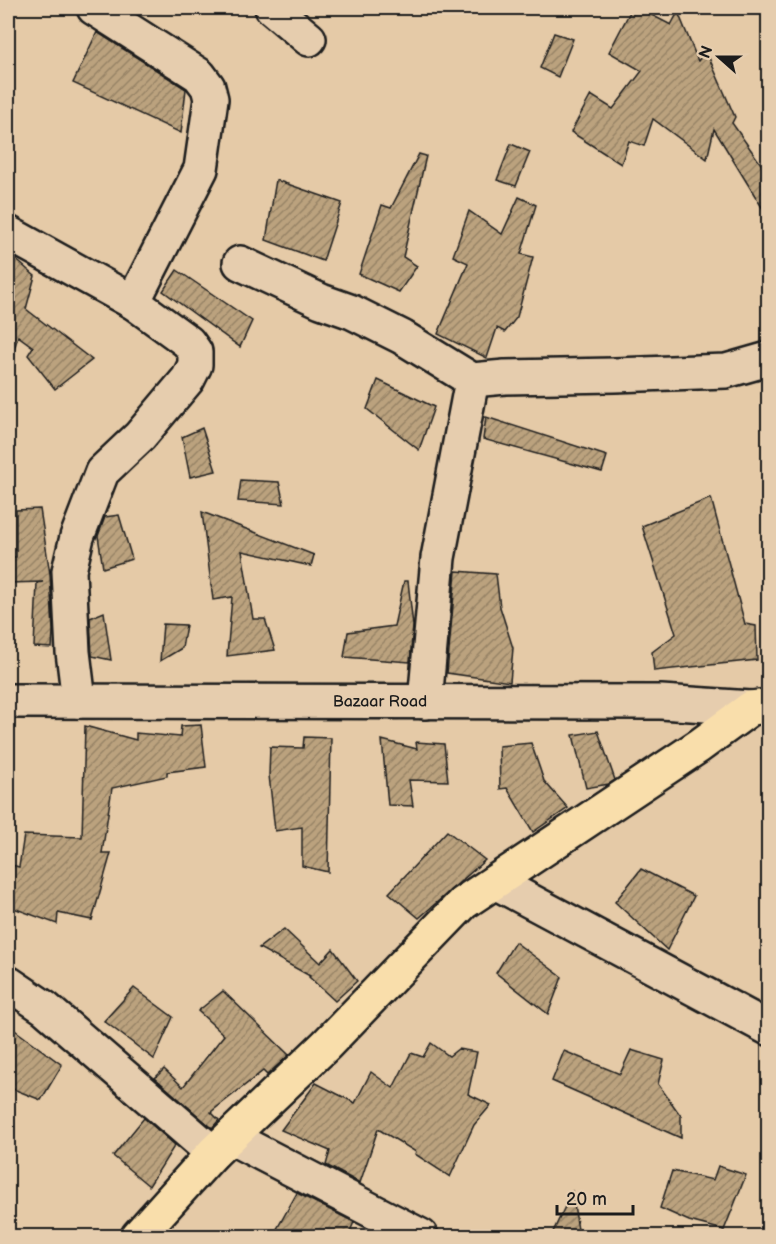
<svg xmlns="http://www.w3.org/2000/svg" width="776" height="1244" font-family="'Balsamiq Sans',sans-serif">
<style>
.building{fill:url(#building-hatch);stroke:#1c1c1c;stroke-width:1.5}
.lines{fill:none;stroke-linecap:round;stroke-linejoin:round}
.minor-casing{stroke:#1c1c1c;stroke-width:38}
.major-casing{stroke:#1c1c1c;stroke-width:38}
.minor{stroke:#e6cdae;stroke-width:33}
.major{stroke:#f9deab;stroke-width:33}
.labels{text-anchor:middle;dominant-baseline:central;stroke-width:4.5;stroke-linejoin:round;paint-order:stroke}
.street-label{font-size:16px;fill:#1c1c1c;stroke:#e6cdae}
</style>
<defs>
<pattern id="building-hatch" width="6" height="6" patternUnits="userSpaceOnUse" patternTransform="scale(1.5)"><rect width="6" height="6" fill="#bba27e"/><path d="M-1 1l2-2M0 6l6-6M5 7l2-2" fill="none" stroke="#978366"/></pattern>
</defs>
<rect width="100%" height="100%" fill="#e5caa7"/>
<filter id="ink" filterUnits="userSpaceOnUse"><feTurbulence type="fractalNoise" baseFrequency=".0167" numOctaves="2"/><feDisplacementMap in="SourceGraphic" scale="12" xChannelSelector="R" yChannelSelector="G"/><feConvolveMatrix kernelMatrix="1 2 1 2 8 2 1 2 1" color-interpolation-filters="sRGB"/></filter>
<g filter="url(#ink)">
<g class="building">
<path d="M632,8H638L671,25L678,12L698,61L706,51L735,117L732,123L768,174V217L714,129L707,159L653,119L644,146L629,141L621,164L571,132L591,95L613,109L642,71L609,52Z"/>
<path d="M97,32L186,89L181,133L73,83Z"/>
<path d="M554,33L573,39L558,77L540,68Z"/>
<path d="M511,144L530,152L516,186L497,180Z"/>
<path d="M419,154L426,156L403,257L417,266L399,292L359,274L382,205L391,208Z"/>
<path d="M276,180L342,203L323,261L266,240Z"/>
<path d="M519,197L536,205L521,254L533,257L517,317L505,332L497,328L487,358L438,334L468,263L453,256L469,211L502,234Z"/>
<path d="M8,254L13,257L35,276L26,309L92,360L55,389L28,355L33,347L18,336L13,353L8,352Z"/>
<path d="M177,270L252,321L240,347L163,291Z"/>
<path d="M378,380L434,407L419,450L367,409Z"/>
<path d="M486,417L607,456L602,472L483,439Z"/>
<path d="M202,428L216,471L190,477L182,437Z"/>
<path d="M241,480L279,482L284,504L238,501Z"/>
<path d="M711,498L745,624L756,626L757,660L654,671L652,652L676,634L642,526Z"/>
<path d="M40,509L50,574L53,631L52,648L34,647L37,583L43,582L8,583V557H16V510Z"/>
<path d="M202,512L314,555L311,566L242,551L253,619H265L275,650L227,656L232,597L213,600Z"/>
<path d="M119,515L132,559L103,568L98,536L105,517Z"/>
<path d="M456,571L496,574L500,607L513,648L510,682L447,673Z"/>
<path d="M404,581H408L413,626L410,662L344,657L348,632L394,626Z"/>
<path d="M104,612L111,660L92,656L90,618Z"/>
<path d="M163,624L186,625L182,648L160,661Z"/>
<path d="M201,725L206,767L167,772V776L112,788L102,853H111L92,920L58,913L57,924L8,906V864L19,867L24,835L82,837L85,726L136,740V733L180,737L181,726Z"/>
<path d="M598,731L615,780L609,784L586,788L573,735Z"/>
<path d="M304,737L331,738L328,872L302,866V827L275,831L269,775L270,747L303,748Z"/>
<path d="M382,740L417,749L416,742L444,744L448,781L409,780L413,806L388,805Z"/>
<path d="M531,743L544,781L568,808L533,832L507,788L500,789L499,746Z"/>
<path d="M447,831L485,860L419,918L389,893Z"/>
<path d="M641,869L694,896L667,950L615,902Z"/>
<path d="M284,929L320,963L333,949L357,981L335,1001L309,977L310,976L259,948Z"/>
<path d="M515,942L562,977L548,1014L496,973Z"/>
<path d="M134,988L173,1017L154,1059L104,1021Z"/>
<path d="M223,991L289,1055L267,1075L263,1071L211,1112L219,1120L212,1128L155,1078L164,1069L183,1087L224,1035L198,1011Z"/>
<path d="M8,1025L62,1065L41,1100L8,1087Z"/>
<path d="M431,1043L449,1056L458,1049L477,1052L468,1094L491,1105L474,1125L450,1177L415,1154L416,1152L378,1129L360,1183L326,1165L330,1151L281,1130L316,1083L355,1103L371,1072L393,1088L411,1053L423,1057Z"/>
<path d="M631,1050L664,1060L658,1084L681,1116V1138L552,1081L564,1051L620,1074Z"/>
<path d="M144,1118L175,1145L149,1186L113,1156Z"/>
<path d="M718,1166L746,1175L724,1230L689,1221L660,1208L672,1171L713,1180Z"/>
<path d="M572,1192L579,1236H551Z"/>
<path d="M297,1193L354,1222L348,1236H273Z"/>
</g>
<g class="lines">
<defs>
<g id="minor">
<path d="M94,8L199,75L208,87L211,99L201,169L133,302"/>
<path d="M272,8L309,39"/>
<path d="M8,233L133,302L188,342L195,352V365L188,379L140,436L102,472L77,537L69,571L73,652L79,701"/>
<path d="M240,263L321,301L352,312L402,337L472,380L505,377L615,375L726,371L768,359"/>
<path id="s1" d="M8,701L661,702L751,708"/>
<path d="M425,702L438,558L472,380"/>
<path d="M495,882L768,1028"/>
<path d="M8,983L45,1008L213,1153"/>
<path d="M230,1137L421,1236"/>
</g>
<path id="major" d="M138,1236L213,1153L326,1045L463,903L699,746L751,708L768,706"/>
</defs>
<use href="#minor" class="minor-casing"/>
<use href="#major" class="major-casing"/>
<use href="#minor" class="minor"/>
<use href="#major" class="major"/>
</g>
</g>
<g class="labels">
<g class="street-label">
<text stroke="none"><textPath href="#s1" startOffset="372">Bazaar Road</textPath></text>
</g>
</g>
<rect width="776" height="1244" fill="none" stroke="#e6cdae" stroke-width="30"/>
<rect x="15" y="15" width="746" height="1214" fill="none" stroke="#1c1c1c" stroke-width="2" filter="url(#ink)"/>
<g transform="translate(719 57) rotate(291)" stroke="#e6cdae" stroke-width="4.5" paint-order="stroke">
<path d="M0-4.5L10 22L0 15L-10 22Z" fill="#1c1c1c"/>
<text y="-9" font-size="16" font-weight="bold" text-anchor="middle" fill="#1c1c1c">N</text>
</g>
<path d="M557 1205v9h76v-9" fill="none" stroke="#1c1c1c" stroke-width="3"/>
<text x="566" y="1205" font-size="18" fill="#1c1c1c" stroke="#e6cdae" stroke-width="4.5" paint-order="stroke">20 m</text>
</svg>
